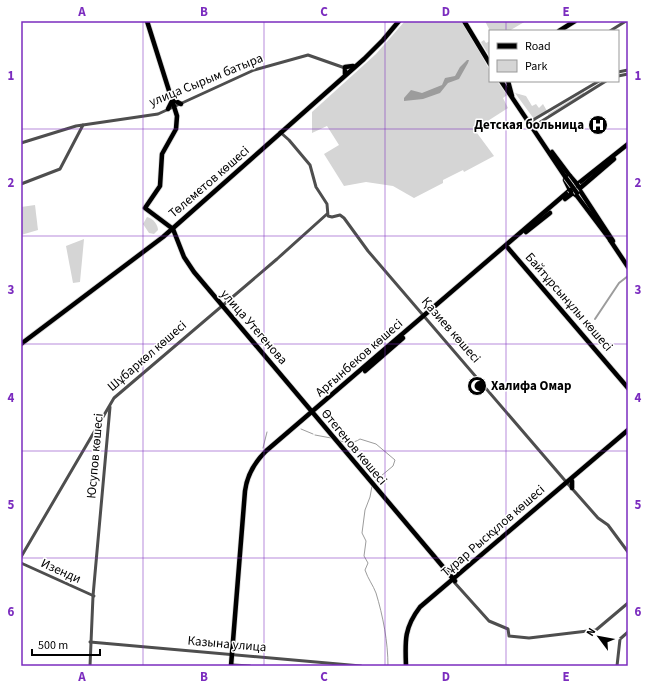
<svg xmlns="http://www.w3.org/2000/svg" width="649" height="687" font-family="'Source Sans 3',sans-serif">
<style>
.green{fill:#d5d5d5}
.water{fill:#9c9c9c}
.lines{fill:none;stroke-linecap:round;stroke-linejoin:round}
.stream{stroke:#9c9c9c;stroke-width:1}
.canal{stroke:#9c9c9c;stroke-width:2}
.major-casing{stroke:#dbdbdb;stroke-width:6}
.minor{stroke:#4e4e4e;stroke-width:3}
.major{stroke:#000;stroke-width:4.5}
.major-bridge-casing{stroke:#dbdbdb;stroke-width:6;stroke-linecap:butt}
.major-bridge{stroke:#000;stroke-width:4.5}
.grid{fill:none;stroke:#7b2cbf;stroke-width:1;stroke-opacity:0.55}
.labels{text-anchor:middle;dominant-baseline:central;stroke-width:3;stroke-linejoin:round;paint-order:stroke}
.street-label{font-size:13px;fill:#000;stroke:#fff}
.poi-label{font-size:13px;font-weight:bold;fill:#000;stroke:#fff;text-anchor:end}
.neatline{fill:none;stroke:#7b2cbf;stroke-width:1.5}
.grid-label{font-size:13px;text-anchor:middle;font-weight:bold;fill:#7b2cbf}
</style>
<rect width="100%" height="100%" fill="#fff"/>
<g class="green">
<path d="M405,21H463L490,71V81H497L507,95L503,98L508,108L483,124L477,133L494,156L464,172L463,170L443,180V183L414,198L393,186L366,182L344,186L324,154L339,145L327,126L312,133V112L376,54Z"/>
<path d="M485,21H526L509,31H490Z"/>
<path d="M484,40L486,43L490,41V57L482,44L481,42Z"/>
<path d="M584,92V94L548,115V114Z"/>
<path d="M515,93L526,96L532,106L536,104L539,108L543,104L547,111L534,119Z"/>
<path d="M35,205L38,230L21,235V207Z"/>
<path d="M147,217C153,218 158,225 158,230L154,234L149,233L143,224Z"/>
<path d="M84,239L80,282L73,283L66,246Z"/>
</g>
<path class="water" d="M467,60H469L468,63L459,79L448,83L440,93L423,99L404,101V98L411,90L422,93L442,85L445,78L455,76L460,67Z"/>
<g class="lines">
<g class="stream">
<path d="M301,429L313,434"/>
<path d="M315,435L331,438"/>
<path d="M338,440C345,443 353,444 360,439L376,444L395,460L393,466L375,481"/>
<path d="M263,448L267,432"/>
<path d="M372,486L370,497L365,510L362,533L366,541L364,556L368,563L365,570C368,579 373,585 376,593C383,616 388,642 388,666"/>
</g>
<path class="canal" d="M595,319L619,283L628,276"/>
<defs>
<g id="major">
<path d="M147,21L177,116L176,129L162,154L160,186L145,208L173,229L184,257L194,272L455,581"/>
<path d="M464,21L490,64"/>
<path d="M559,31L575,21"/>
<path d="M345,74V67L353,66"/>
<path d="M501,81L566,178"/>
<path d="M508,81L512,96"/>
<path d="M172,99L181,104"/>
<path d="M168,109L172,101"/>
<path d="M552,152L570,176"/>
<path d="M570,190L565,180L567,177L570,176L577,184"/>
<path d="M565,199L573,193L577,196L611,241"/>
<path d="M526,232L550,213"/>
<path d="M610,240L628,267"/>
<path d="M613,241L579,189L614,159"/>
<path d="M508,248L628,388"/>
<path d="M21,344L163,237L364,59L383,40L399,21"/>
<path d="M365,371L403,338"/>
<path d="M572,481V488"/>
<path d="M231,666L245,491C247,475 254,463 266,451L570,190L628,144"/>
<path d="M406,666C405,641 404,628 420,607L628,430"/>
</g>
</defs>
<use href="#major" class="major-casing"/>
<g class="minor">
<path d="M610,31L626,21"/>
<path d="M618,72L628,70"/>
<path d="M618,76L628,74"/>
<path d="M537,125L533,120L599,81"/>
<path d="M534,126L606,81"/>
<path d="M280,132L289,140L310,165L316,187L327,204L328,216L332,217L340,215L344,218L368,251L568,484L598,518L608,525L628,552"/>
<path d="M21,143L76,126L158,114L254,70L308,55L345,68"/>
<path d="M21,184L60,169L83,125"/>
<path d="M21,557L114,398L277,259L327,214"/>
<path d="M21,563L94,596"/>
<path d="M454,582L489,621L508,629L509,636L529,638L596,630L628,603"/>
<path d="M90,642L361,666"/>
<path d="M233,665L250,666"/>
<path d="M90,666L93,596L110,407"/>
<path d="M617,666L620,639L628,632"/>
</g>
<use href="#major" class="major"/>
<defs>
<g id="major-bridge">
<path d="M566,178L577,193"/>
<path d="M577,184L578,186"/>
<path d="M570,190L571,192"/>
</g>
</defs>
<use href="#major-bridge" class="major-bridge-casing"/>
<use href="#major-bridge" class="major-bridge"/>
</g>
<path class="grid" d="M143,21V666M264,21V666M385,21V666M506,21V31M506,81V666M21,129H628M21,236H628M21,344H628M21,451H628M21,558H628"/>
<defs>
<symbol id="hospital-disc" viewBox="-11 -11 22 22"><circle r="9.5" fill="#000" stroke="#fff"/><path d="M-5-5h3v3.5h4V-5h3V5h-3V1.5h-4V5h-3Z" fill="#fff"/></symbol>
<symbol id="mosque-disc" viewBox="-11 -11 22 22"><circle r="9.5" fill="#000" stroke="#fff"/><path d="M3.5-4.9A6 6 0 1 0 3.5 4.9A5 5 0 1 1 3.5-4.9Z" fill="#fff"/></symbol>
</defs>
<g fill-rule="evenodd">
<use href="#hospital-disc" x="587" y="114" width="22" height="22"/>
<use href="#mosque-disc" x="466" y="375" width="22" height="22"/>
</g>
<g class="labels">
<g class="street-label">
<text transform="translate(206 80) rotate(-22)">улица Сырым батыра</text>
<text transform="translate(209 182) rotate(-41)">Төлеметов көшесі</text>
<text transform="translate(569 302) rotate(49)">Байтұрсынұлы көшесі</text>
<text transform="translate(254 327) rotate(49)">улица Утегенова</text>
<text transform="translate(451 330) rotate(49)">Қазиев көшесі</text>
<text transform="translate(147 356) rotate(-41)">Шұбаркөл көшесі</text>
<text transform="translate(359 358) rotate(-41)">Арғынбеков көшесі</text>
<text transform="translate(354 447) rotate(50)">Өтегенов көшесі</text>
<text transform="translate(95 456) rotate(-85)">Юсупов көшесі</text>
<text transform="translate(493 531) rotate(-41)">Тұрар Рыскұлов көшесі</text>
<text transform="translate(61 571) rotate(24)">Изенди</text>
<text transform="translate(227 644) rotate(5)">Казына улица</text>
</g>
<g class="poi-label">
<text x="584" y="125">Детская больница</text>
<text x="491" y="386" text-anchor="start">Халифа Омар</text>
</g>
</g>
<rect width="649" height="687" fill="none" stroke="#ffffff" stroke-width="44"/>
<rect x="489" y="30" width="130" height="52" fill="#ffffff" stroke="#999999"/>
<rect x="497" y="43" width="20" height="6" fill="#000000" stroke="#999999"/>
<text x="525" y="50" font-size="12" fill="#000000">Road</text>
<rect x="497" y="60" width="20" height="12" fill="#d5d5d5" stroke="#999999"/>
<text x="525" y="70" font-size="12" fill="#000000">Park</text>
<g transform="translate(599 637) rotate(302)" stroke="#ffffff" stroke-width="3" paint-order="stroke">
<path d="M0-3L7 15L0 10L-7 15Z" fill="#000000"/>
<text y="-6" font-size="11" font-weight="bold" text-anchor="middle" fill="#000000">N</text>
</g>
<path d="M32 649v6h68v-6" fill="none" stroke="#000000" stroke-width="2"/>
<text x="38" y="649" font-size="12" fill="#000000" stroke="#ffffff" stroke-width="3" paint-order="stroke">500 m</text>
<rect x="22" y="22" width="605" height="643" class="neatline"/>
<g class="grid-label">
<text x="82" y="16">A</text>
<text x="204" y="16">B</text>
<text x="324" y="16">C</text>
<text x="446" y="16">D</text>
<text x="566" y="16">E</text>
<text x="11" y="80">1</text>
<text x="638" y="80">1</text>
<text x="11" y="187">2</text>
<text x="638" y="187">2</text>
<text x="11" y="294">3</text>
<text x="638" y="294">3</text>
<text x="11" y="402">4</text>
<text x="638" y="402">4</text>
<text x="11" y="509">5</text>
<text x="638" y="509">5</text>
<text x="11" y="616">6</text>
<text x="638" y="616">6</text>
<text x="82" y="681">A</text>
<text x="204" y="681">B</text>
<text x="324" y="681">C</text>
<text x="446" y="681">D</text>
<text x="566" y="681">E</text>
</g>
</svg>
